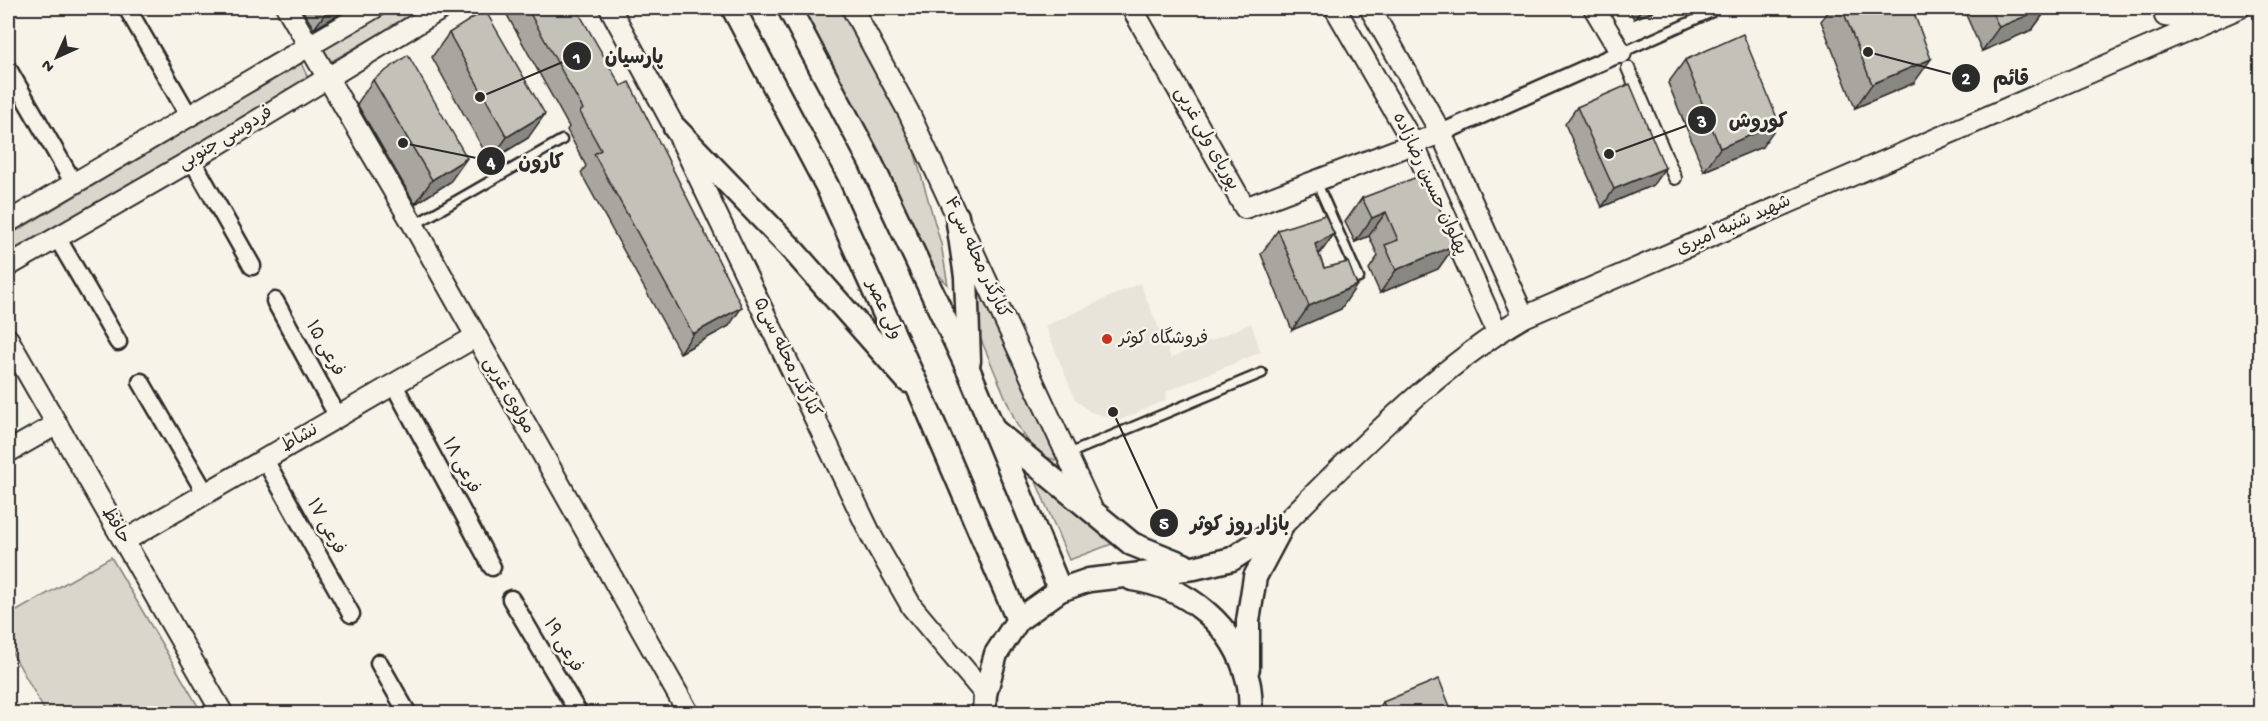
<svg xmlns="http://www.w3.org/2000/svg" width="2268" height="721" font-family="'Gochi Hand','Playpen Sans Arabic',sans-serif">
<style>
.built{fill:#e8e4da}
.green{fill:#dad6cc;stroke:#82807c;stroke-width:1.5}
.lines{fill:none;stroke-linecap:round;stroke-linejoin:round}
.service-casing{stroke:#2b2b2b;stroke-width:13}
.pedestrian-casing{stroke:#2b2b2b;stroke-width:16}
.minor-casing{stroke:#2b2b2b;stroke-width:21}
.tertiary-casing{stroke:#2b2b2b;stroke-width:24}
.secondary-casing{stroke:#2b2b2b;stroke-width:27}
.service{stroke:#f7f3e8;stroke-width:8}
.pedestrian{stroke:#f7f3e8;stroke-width:12}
.minor{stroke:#f7f3e8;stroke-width:16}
.tertiary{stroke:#f7f3e8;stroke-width:20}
.secondary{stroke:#f7f3e8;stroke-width:22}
.wall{fill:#a9a69f;stroke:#2b2b2b;stroke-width:1.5}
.shaded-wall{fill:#898782;stroke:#2b2b2b;stroke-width:1.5}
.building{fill:#c4c1b9;stroke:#2b2b2b;stroke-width:1.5}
.poi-dot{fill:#c8321e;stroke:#f7f3e8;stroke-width:2}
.labels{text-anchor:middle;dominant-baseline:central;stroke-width:5;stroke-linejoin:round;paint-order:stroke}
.street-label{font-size:18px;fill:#2b2b2b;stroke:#f7f3e8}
.poi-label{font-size:18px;fill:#2b2b2b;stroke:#f7f3e8;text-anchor:start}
.leader{fill:none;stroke:#2b2b2b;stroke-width:2}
.callout-dot{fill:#2b2b2b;stroke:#f7f3e8;stroke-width:2}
.mark-label{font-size:18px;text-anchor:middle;font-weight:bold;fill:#fff}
.callout-label{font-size:20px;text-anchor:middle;font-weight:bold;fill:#2b2b2b;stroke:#f7f3e8;stroke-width:5;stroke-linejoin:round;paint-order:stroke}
</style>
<rect width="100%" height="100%" fill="#f7f3e8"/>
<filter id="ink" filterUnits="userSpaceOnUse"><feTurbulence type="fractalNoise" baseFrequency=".0167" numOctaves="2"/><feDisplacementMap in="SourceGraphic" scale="12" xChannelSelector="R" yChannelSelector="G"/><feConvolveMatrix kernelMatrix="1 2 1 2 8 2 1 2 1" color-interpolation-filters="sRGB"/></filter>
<g filter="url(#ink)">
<path class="built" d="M1140,283L1171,358L1251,323L1261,352L1167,391L1166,400L1120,420L1090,412L1075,399L1045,326Z"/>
<g class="green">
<path d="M389,8H425L330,62L322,48Z"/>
<path d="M803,8H843L910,137L941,244L948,285L936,272L868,132Z"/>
<path d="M301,63L309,80L8,256V236Z"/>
<path d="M966,248L1058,461L1037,454L1017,425L977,330Z"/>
<path d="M1035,479L1112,544L1069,560Z"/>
<path d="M111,557L202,713H46L8,645V616Z"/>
</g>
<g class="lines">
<defs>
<g id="service">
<path d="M1621,53L1712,12"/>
<path d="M1316,181L1359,278"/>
<path d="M414,225L562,140"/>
<path d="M1068,454L1262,373"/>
</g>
<path id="pedestrian" d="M1628,68L1675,178"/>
<g id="minor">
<path d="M127,8L189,116"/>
<path d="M8,69L73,182"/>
<path d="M1441,133L1621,53"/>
<path d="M192,160L252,266"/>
<path d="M58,239L118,342"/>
<path d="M275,301L338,417"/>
<path d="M141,382L206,494"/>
<path d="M394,385L492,567"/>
<path d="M265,460L351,614"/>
<path d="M511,599L579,714"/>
<path d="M379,663L408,714"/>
</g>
<g id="tertiary">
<path d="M287,8L414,226L689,714"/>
<path d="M610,8L675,128L873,539L912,607L985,694"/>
<path d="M852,8L909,113L1093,511"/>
<path d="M1132,8L1245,208L1441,133"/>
<path d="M1335,8L1413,143L1497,332"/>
<path d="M1370,8L1441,133L1524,317"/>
<path d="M1594,8L1621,53"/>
<path d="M2165,16L2181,18L2191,8"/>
<path d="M8,222L374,8"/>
<path d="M8,266L192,160L443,8"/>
<path d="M8,339L223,714"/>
<path d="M8,452L57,424"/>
<path d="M1281,527C1353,455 1436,368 1524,317L2239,8"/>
<path d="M124,541L475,337"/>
</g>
<g id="secondary">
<path d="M733,8L827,186L923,399L1018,620"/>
<path d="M789,8L870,161L969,371L1060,590"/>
<path d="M675,128L790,247L908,381"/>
<path d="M957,216L966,277L969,361"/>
<path d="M995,431L1132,544L1184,565"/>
<path d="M1132,579C1187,587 1235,625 1248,681C1251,691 1250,703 1251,714"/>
<path d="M1248,668V621L1255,577L1280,530"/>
<path d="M984,714L985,694L996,654L1018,620L1060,590L1089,580L1194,568L1232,559L1281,527"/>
</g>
</defs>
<use href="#service" class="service-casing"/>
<use href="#pedestrian" class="pedestrian-casing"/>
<use href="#minor" class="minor-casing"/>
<use href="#tertiary" class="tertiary-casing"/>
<use href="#secondary" class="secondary-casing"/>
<use href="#service" class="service"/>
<use href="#pedestrian" class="pedestrian"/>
<use href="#minor" class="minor"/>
<use href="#tertiary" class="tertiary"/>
<use href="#secondary" class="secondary"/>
</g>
<g class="wall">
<path d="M301,8H350L314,29Z"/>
<path d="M510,8H576L729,326L680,353L581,173L586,166L567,130L569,127L506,13Z"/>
<path d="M1628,8H1661L1634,19Z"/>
<path d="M1831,8H1912L1914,83L1855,108L1821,21Z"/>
<path d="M1963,8H2048L2032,30L1982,51Z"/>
<path d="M449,33L528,138L490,161L432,57Z"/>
<path d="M1685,60L1762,147L1704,171L1668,83Z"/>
<path d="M373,80L450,182L415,204L357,104Z"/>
<path d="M1577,107L1653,185L1602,207L1565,124Z"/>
<path d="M1362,198L1455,245L1438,269L1380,293L1369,269L1378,256L1369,236L1355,242L1345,222Z"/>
<path d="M1278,230L1334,234L1319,255L1341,309L1292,330L1261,254Z"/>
<path d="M1383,702L1453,714H1375Z"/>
</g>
<g class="shaded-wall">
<path d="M329,8H350L314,29Z"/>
<path d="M1643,8H1661L1634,19Z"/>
<path d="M2046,8H2048L2032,30L1982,51L1999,27Z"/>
<path d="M1931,59L1914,83L1855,108L1872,84Z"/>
<path d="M545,114L528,138L490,161L507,137Z"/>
<path d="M1779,123L1762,147L1704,171L1720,148Z"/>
<path d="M467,158L450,182L415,204L432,180Z"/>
<path d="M1665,168L1653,185L1602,207L1614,189Z"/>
<path d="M1386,212L1369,236L1355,242L1372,218Z"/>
<path d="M1334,234L1317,257L1315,244Z"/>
<path d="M1455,245L1438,269L1380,293L1396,270Z"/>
<path d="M1357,285L1341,309L1292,330L1309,306Z"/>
<path d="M742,307L729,326L680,353L693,334Z"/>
</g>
<g class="building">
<path d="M527,8H576L621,86L629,82L742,307L693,334L594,154L601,150L580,112L583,109Z"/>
<path d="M1842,8H1912L1931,59L1872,84Z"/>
<path d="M1990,8H2046L1999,27Z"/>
<path d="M485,10L545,114L507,137L449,33Z"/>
<path d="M1743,34L1779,123L1720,148L1685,60Z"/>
<path d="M408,55L467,158L432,180L373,80Z"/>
<path d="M1630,84L1665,168L1614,189L1577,107Z"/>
<path d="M1425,174L1455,245L1396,270L1385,245L1398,240L1386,212L1372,218L1362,198Z"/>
<path d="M1325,215L1334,234L1315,244L1324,268L1348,262L1357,285L1309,306L1278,230Z"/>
<path d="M1439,679L1453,714H1388L1383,702Z"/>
</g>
</g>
<circle class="poi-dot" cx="1107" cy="339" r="6"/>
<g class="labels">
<g class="street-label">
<text transform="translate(226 139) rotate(-31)">فردوسی جنوبی</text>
<text transform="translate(1206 139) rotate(61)">پوریای ولی غربی</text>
<text transform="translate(1429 184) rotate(65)">پهلوان حسین رضازاده</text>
<text transform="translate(1734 226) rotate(-24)">شهید شنبه امیری</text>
<text transform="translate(976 258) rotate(65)">کنارگذر محله سی۴</text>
<text transform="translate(883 310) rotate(66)">ولی عصر</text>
<text transform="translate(324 349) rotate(61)">فرعی ۱۵</text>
<text transform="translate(786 358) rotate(64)">کنارگذر محله سی۵</text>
<text transform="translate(508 396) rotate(60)">مولوی غربی</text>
<text transform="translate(300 439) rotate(-30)">نشاط</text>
<text transform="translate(460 466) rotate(62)">فرعی ۱۸</text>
<text transform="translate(115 526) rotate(60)">حافظ</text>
<text transform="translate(325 527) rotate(61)">فرعی ۱۷</text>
<text transform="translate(562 646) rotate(59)">فرعی ۱۹</text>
</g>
<g class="poi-label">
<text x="1119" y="339">فروشگاه کوثر</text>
</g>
</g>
<path class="leader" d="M480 97L577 56M1868 52L1966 78M1609 154L1702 120M403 143L491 161M1113 412L1164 523"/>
<g class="callout-dot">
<circle cx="480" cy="97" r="6"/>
<circle cx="1868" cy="52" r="6"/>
<circle cx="1609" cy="154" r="6"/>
<circle cx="403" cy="143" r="6"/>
<circle cx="1113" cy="412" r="6"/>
<circle cx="577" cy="56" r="15"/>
<circle cx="1966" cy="78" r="15"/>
<circle cx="1702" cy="120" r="15"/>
<circle cx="491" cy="161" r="15"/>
<circle cx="1164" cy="523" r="15"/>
</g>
<g class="mark-label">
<text x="577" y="63">1</text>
<text x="1966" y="84">2</text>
<text x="1702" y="127">3</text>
<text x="491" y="168">4</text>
<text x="1164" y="529">5</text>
</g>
<g class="callout-label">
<text x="634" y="63">پارسیان</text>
<text x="2011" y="85">قائم</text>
<text x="1758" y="127">کوروش</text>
<text x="541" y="168">کارون</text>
<text x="1240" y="530">بازار روز کوثر</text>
</g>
<rect width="2268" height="721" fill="none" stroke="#f7f3e8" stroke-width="30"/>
<rect x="15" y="15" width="2238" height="691" fill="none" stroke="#2b2b2b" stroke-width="2" filter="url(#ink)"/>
<g transform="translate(57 57) rotate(225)" stroke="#f7f3e8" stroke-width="4.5" paint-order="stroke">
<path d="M0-4.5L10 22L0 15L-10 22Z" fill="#2b2b2b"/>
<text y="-9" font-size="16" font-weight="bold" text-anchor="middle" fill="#2b2b2b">N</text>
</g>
</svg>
